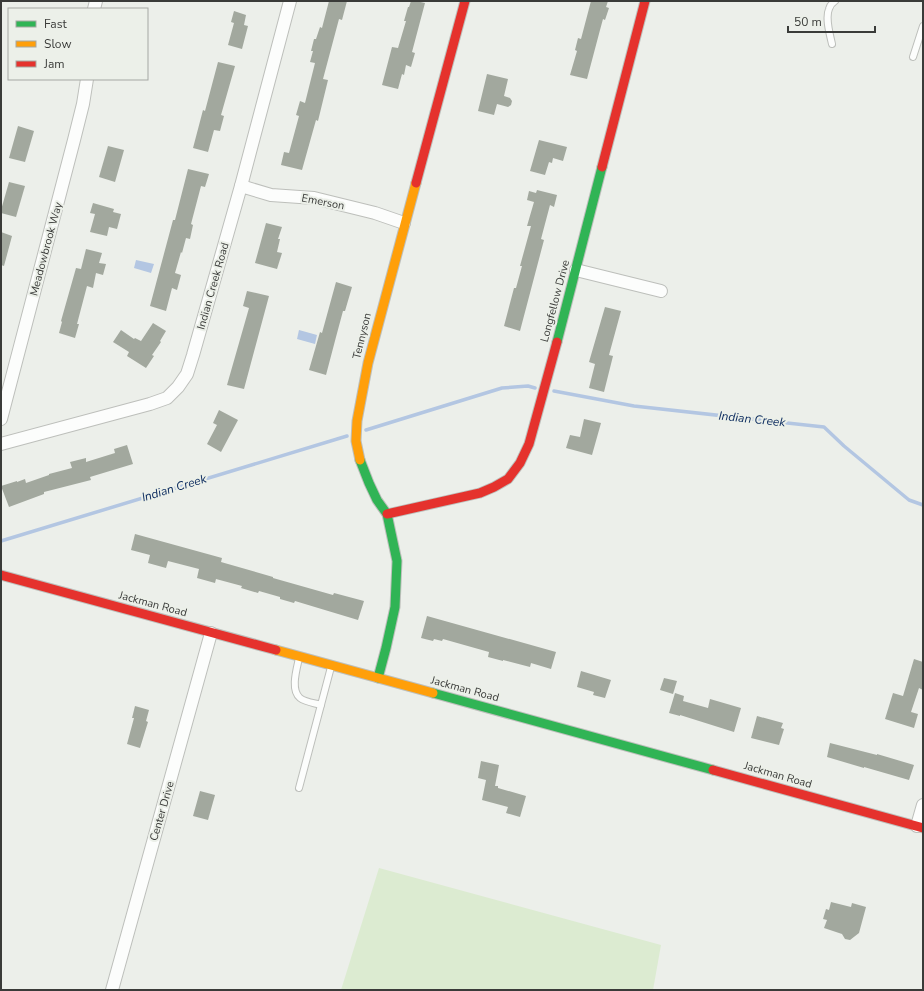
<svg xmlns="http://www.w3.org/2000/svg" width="924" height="991" font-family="'Nunito Sans',sans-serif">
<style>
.green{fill:#dcebd1}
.water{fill:#b3c6e2}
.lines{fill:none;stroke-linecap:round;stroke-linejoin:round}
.stream{stroke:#b3c6e2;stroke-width:3.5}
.building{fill:#a2a89e}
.lane-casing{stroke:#bdbfbb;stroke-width:8}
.street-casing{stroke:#bdbfbb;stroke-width:14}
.fast-casing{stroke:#bdbfbb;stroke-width:11}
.slow-casing{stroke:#bdbfbb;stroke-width:11}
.jam-casing{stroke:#bdbfbb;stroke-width:11}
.lane{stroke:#fcfdfc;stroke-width:6}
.street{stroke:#fcfdfc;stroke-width:12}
.fast{stroke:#30b455;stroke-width:9}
.slow{stroke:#ff9f0a;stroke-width:9}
.jam{stroke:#e5322d;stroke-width:9}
.labels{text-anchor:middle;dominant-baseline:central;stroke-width:4;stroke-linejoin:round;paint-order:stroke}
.street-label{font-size:11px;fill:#3a3b39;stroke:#ecf0e9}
.water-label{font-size:12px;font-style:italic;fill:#0e2d60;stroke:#ecf0e9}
</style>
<rect width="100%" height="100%" fill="#ecefea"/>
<path class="green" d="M379,868L661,945L653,990H341Z"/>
<g class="water">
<path d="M136,260L154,264L151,273L134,268Z"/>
<path d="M299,330L317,335L315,344L297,339Z"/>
</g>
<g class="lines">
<g class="stream">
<path d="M554,391L634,406L824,427L844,446L909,500L923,505"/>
<path d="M366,430L502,388L528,386L535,388"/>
<path d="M1,541L347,436"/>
</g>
</g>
<g class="building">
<path d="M329,1H347L342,20L339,19L323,79L328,80L318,121L316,120L302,170L281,165L284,152L289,153L299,116L296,115L300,101L305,103L315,63L310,62L313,51H311L314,39H316L320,27L322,28Z"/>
<path d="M411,1H416L425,3L412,52L415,53L411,67L406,65L404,75L402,74L398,89L382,85L392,47L398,48L406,21H404L408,7H409Z"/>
<path d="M591,1H608L606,7L609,8L605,20L603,19L600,30L587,79L570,75L577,51L575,50L578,38L581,39Z"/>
<path d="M234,11L246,15L244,25L248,26L242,49L228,45L234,23L231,22Z"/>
<path d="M218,62L235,66L221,115L224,116L220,131L214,130L208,152L193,148L203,110L205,111Z"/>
<path d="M487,74L508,79L504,96L510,98L512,101L511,105L508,107L497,104L494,115L478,111Z"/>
<path d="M18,126L34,131L25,162L9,158Z"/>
<path d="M539,140L567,147L563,161L553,158L552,163L549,162L545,175L530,171Z"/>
<path d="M108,146L124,150L115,182L99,177Z"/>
<path d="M188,169L209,174L205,187L201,186L191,224L193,225L190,239L186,238L182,253L181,252L175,273L181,275L177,290L172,288L166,311L150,306L173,220H175Z"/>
<path d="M9,182L25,186L16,217L1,213V210Z"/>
<path d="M537,190L557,195L554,207L550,205L541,239L544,240L520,331L504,326L514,288H516L522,266H520L531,226H527L534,202L527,200L529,191L536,193Z"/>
<path d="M93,203L114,209L113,212L121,214L117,229L109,227L107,236L90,232L95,214L90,213Z"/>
<path d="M266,223L282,227L278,239H280L277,252L282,253L277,269L255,263Z"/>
<path d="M1,232L12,236L4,266L1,265Z"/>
<path d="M86,249L102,253L99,263L106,264L103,275L96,273L93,288L87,286L77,324H79L75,338L59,333L62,322L61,321L76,268L81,269Z"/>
<path d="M336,282L352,287L345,311H343L336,337L326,375L309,370L320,332L322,333Z"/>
<path d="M247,291L269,296L244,389L227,385L249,308L243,306Z"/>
<path d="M605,307L621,311L609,355L613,356L604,392L589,388L595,364L589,362Z"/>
<path d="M153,323L166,331L160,341L161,342L152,355L154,356L146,368L127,356L129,352L113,342L121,330L134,339L135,338L141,341Z"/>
<path d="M219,410L238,420L221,452L207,444L217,425L213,423Z"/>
<path d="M584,419L601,423L592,455L566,448L570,435L580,437Z"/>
<path d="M127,445L133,464L90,477L91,480L44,492V494L9,507L1,486L17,481V482L25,479L26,483L49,475V474L72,468L70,462L86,458V462L115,453L114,449Z"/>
<path d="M135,534L222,558L221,562L273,577V578L333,595L334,593L364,601L358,620L295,601L294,603L280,599V597L259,591L258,593L241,588L242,586L216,579L215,583L197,578L199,569L168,561L166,568L148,563L150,555L131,550Z"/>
<path d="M427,616L556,652L551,669L531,663L530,667L503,660V661L488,657L489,652L443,639L442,641L434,639L433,641L421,638Z"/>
<path d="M914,659L923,662V690L919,688L911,712L918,714L914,728L885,719L893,693L903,696Z"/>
<path d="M581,671L611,680L605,698L593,695L594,692L577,687Z"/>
<path d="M664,678L677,681L673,694L660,690Z"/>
<path d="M675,693L684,696L683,701L708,708L710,699L741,708L734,732L680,715V716L669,713Z"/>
<path d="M135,706L149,710L146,721L148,722L140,748L127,744L134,718H132Z"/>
<path d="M757,716L783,723L781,728L784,729L779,745L751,738Z"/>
<path d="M830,743L877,755V754L914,765L909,780L864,767V768L827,757Z"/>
<path d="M481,761L499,765L495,786H498V788L526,796L520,817L506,813L508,807L482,800L486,780L478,778Z"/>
<path d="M200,791L215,795L208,820L193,816Z"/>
<path d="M831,902L851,907L852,903L866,907L859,933L850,940L845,939L842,934L824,928L827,920L823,919L826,909L829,910Z"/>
</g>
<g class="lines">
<defs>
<g id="lane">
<path d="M832,44C830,35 825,18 829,9C830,5 832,3 835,1"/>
<path d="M913,57L923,26"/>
<path d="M299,658C297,668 290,690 300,698C305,702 314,703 321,705"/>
<path d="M299,788L331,667"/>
</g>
<g id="street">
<path d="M94,9L96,1"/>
<path d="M241,186L271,195L314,198L375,213L404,223"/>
<path d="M576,270L661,291"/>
<path d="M1,419L74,140L83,104L87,79"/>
<path d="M1,444L150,404L167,398L178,387L187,374L193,355L241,186L290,1"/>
<path d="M917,826L923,805"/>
<path d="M112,990L211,633"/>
</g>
<g id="fast">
<path d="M557,342L602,167"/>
<path d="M360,460L369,483L377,500L387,514L397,561L395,607L386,648L378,678"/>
<path d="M433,693L713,770"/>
</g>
<g id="slow">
<path d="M360,460L356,441L357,421L368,363L416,183"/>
<path d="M276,650L433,693"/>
</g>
<g id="jam">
<path d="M602,167L645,1"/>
<path d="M416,183L465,1"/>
<path d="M387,514L480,493L494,487L508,479L520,463L529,444L557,342"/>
<path d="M1,575L276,650"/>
<path d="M713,770L923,828"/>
</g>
</defs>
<use href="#lane" class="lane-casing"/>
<use href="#street" class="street-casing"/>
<use href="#fast" class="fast-casing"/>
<use href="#slow" class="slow-casing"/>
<use href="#jam" class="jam-casing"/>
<use href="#lane" class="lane"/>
<use href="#street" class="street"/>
<use href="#fast" class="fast"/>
<use href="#slow" class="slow"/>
<use href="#jam" class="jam"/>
</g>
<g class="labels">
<g class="street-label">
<text transform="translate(323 202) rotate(11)">Emerson</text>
<text transform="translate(46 249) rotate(-75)">Meadowbrook Way</text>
<text transform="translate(213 286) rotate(-74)">Indian Creek Road</text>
<text transform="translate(555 301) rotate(-75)">Longfellow Drive</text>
<text transform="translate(362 336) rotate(-76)">Tennyson</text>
<text transform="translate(153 604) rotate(15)">Jackman Road</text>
<text transform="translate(465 689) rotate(15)">Jackman Road</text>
<text transform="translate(778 775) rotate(16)">Jackman Road</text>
<text transform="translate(162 811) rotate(-74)">Center Drive</text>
</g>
<g class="water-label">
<text transform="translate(752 419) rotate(6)">Indian Creek</text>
<text transform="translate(174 488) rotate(-17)">Indian Creek</text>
</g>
</g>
<rect width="924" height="991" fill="none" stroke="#3a3b39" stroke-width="4"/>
<rect x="8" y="8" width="140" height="72" fill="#ecf0e9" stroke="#a5a8a3"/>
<rect x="16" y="21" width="20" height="6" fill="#30b455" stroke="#a5a8a3"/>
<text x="44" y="28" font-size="12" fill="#3a3b39">Fast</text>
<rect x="16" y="41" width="20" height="6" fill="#ff9f0a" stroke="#a5a8a3"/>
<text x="44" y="48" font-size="12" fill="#3a3b39">Slow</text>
<rect x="16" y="61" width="20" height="6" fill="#e5322d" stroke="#a5a8a3"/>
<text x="44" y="68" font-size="12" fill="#3a3b39">Jam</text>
<path d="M788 26v6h87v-6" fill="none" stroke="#3a3b39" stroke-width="2"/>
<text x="794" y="26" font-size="12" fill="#3a3b39" stroke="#ecf0e9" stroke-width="3" paint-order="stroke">50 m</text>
</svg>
